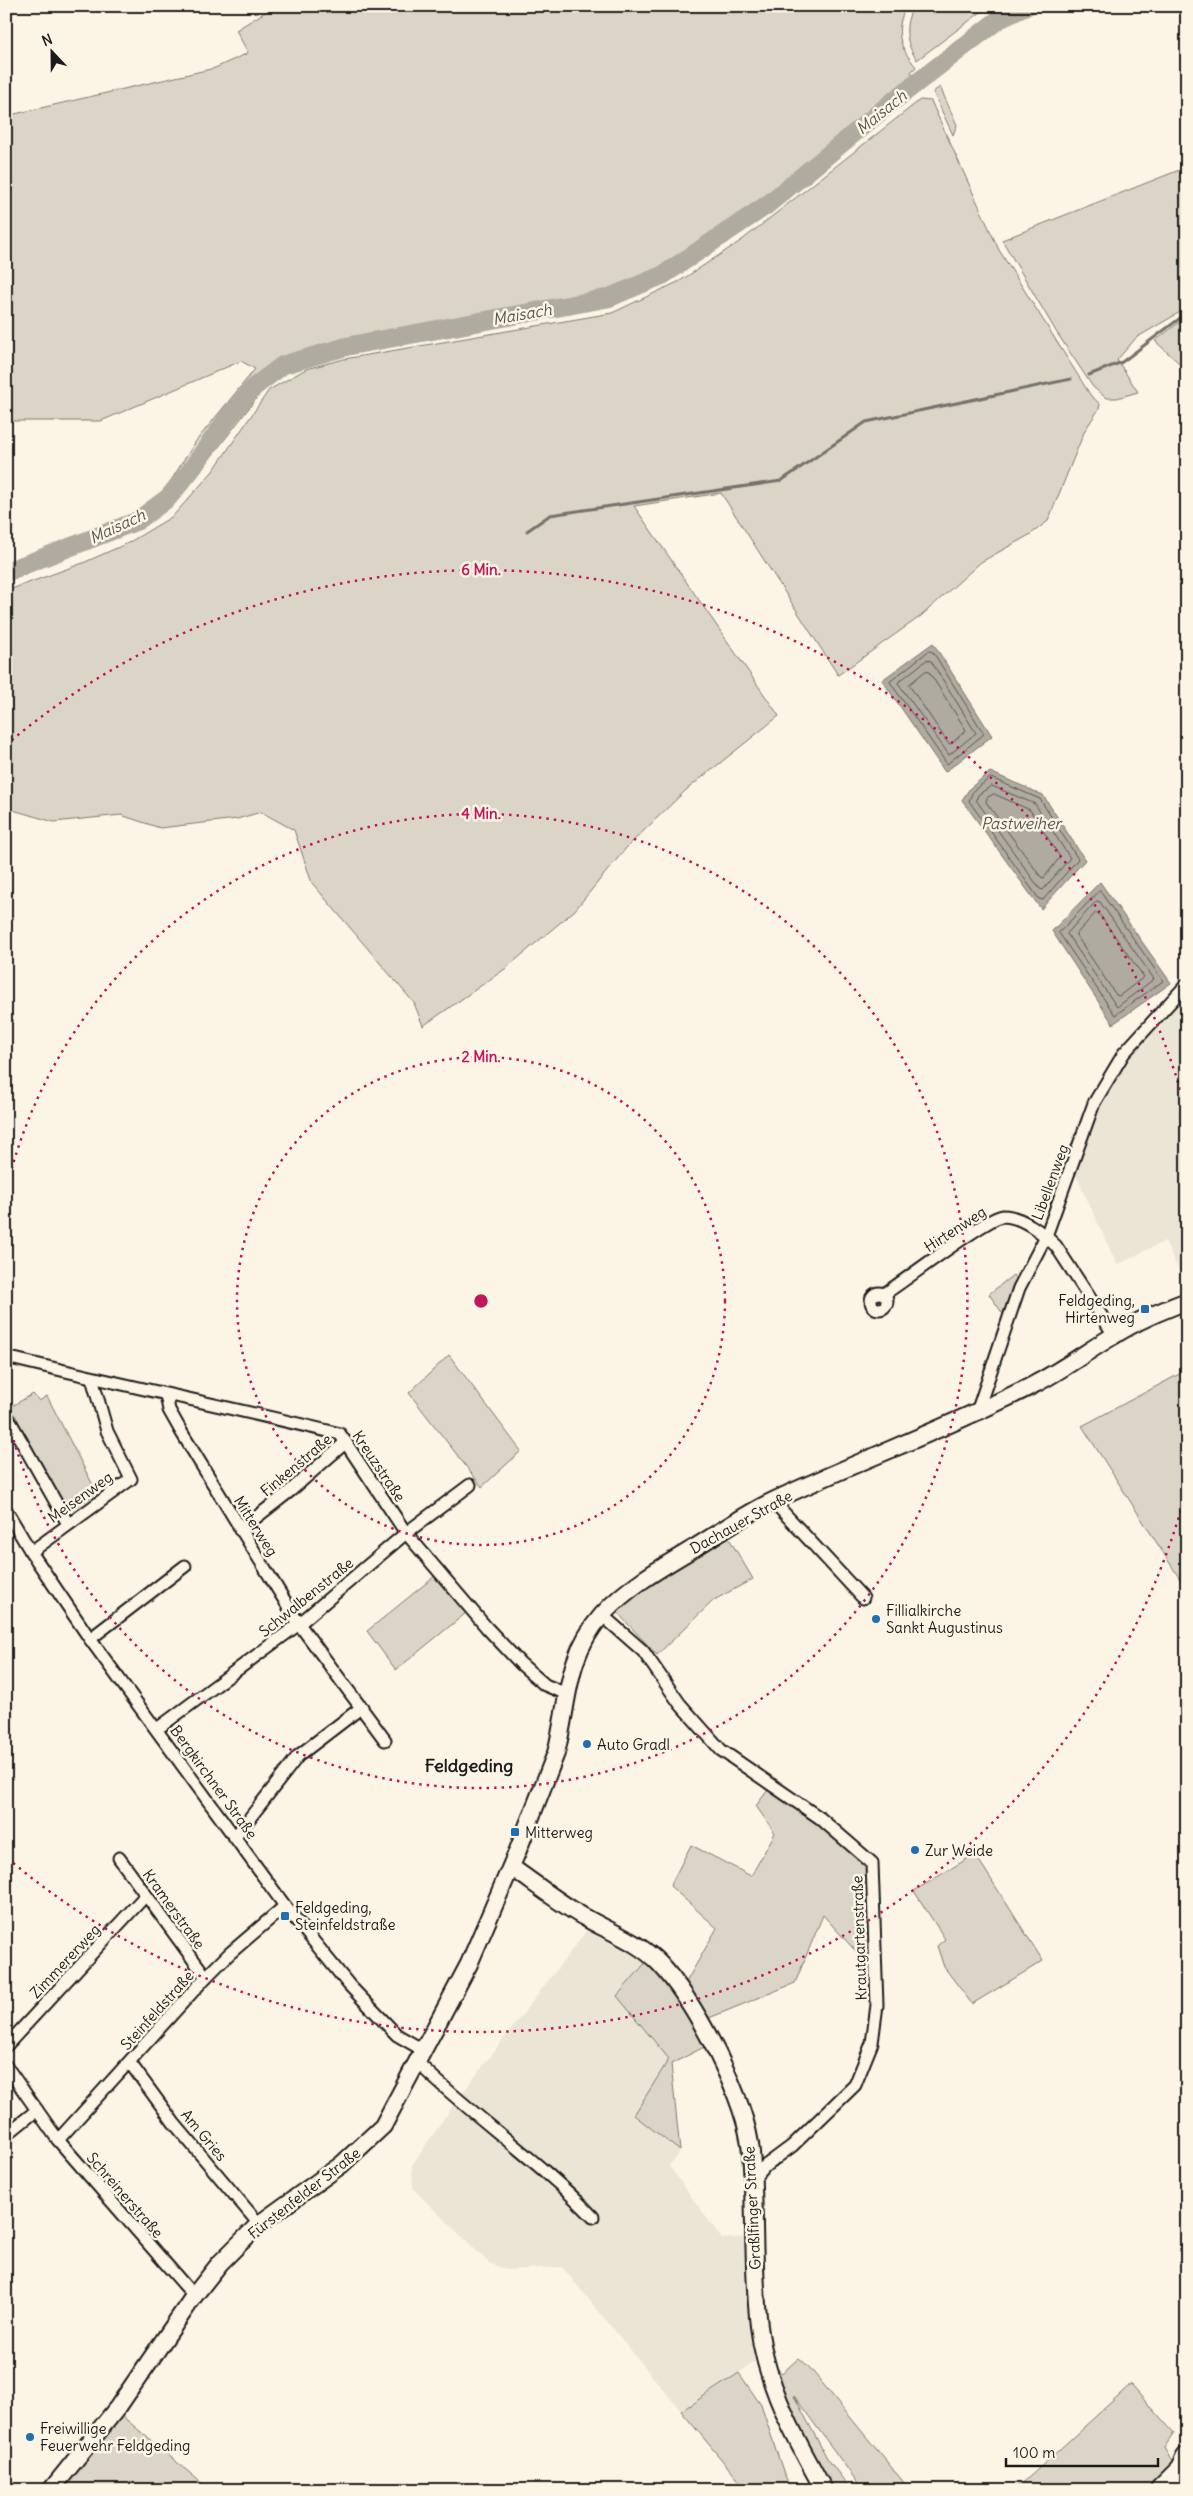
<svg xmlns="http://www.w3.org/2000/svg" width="1193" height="2496" font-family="Delius,sans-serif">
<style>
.built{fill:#ebe5d6}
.green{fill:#dbd5c8;stroke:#7c7872}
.water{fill:#b0aba1;stroke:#75726c}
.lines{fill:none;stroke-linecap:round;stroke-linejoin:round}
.shore{stroke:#575551;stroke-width:1}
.stream{stroke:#75726c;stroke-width:3}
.river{stroke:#b0aba1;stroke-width:19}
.street-casing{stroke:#1c1c1c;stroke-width:15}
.secondary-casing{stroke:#1c1c1c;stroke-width:20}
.highway-casing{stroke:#1c1c1c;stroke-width:25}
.street{stroke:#fcf5e5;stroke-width:11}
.secondary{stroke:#fcf5e5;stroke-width:16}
.highway{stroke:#fcf5e5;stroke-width:21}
.ring{fill:none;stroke:#c2185b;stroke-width:2.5;stroke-dasharray:2.5 5}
.poi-dot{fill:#1f6fb2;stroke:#fcf5e5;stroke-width:2}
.labels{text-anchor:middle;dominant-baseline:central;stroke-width:5;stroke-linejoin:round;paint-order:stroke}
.street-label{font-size:15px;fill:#1c1c1c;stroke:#fcf5e5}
.poi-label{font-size:15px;fill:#1c1c1c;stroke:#fcf5e5;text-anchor:start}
.water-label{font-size:16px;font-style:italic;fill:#575551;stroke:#fcf5e5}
.quarter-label{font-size:18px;font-weight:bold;fill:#1c1c1c;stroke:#fcf5e5}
.centre{fill:#c2185b;stroke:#fcf5e5;stroke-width:2.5}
.ring-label{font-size:15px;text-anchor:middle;font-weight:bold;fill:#c2185b;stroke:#fcf5e5;stroke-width:5;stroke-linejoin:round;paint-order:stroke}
</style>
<rect width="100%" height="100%" fill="#fcf5e5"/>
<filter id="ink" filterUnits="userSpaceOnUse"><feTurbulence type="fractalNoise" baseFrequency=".02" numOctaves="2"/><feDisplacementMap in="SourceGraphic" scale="10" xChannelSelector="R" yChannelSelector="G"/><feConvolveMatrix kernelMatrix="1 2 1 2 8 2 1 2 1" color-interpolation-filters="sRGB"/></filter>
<g filter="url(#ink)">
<g class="built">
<path d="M1187,989V1288L1165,1241L1117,1265L1074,1171L1095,1104L1126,1056Z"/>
<path d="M590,1926L647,1961L617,1996L669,2059L634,2116L680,2151L669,2166L722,2239L747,2237L758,2360L681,2411L562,2267L507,2270L489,2263L413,2189L412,2165L454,2104Z"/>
</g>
<g class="green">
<path d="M275,6H906C894,33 899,46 916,67L911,72L918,90L727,243L617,304L547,317L420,337L292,369L266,386L188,487L146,523L6,582V562L125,520L161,496L196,441L255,369L241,361L101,421H6V116L215,68L248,53L236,30Z"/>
<path d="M914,6H989L917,60C905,43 903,24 914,6Z"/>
<path d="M940,87L957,125L953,135L933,92Z"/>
<path d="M920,100L931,101L999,250L1091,396L1100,404L1099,409L1085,430L1048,521L1031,534L981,562L921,616L838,675L721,493L634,506L779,716L685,791L627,847L574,911L505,969L423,1026L414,1003L312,883L294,830L261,812L237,819L160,828L121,815L54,822L6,808V591L83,563L128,543L173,516L213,471L269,390L306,369L344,359L612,313L680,281L742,240Z"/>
<path d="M1187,167V308L1136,338L1117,360L1138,392L1117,398H1106L1093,387L1057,333L1002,240Z"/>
<path d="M1187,316V356L1179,363L1155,341Z"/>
<path d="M1013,1275L1018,1280L1003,1314L989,1294Z"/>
<path d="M449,1355L521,1451L482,1487L409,1393Z"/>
<path d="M1187,1370V1590L1082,1426Z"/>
<path d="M33,1394L39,1401L47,1396L97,1493L69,1512L10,1407Z"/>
<path d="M727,1535L753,1579L714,1600L657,1655L616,1611L672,1570Z"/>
<path d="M435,1576L466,1613L396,1670L367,1631Z"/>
<path d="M770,1787L871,1863L870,1967L823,1915L795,1983L709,2018L685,1984L717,1928L670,1886L691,1845L751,1876L775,1833L756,1806Z"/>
<path d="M975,1854L1043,1961L972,2004L944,1967L937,1946L945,1939L914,1891Z"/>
<path d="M647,1961L658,1971L708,2045L671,2064L680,2151L634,2115L669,2059L617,1996Z"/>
<path d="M799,2358L809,2367L910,2490H863L794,2396L827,2458L851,2490H833L797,2427L775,2367L782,2373Z"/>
<path d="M739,2373L761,2405L785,2477L792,2490H747L681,2411Z"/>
<path d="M1131,2384L1174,2433L1164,2448L1174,2465L1149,2490H1011L1025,2481Z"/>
<path d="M122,2416L210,2490H61Z"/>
</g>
<g class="water">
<path d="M933,643L992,736L945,772L882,680Z"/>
<path d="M990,772L1043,795L1085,860L1041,909L962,800L970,788Z"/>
<path d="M1100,882L1171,983L1113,1024L1052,931Z"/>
</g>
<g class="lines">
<g class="shore">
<path d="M929,651L933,652L984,734L947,764L890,682Z"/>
<path d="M927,660L931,661L976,733L949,755L898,683Z"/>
<path d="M926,671L929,672L966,730L951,744L948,743L909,685Z"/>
<path d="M991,778L1040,799L1078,859L1043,900L1039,899L969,801L973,791Z"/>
<path d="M992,786L1035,804L1070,858L1043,890L1040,889L976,800L978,795Z"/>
<path d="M994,794L1030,810L1060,857L1044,878L1041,877L986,802L987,798Z"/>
<path d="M1100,891L1163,981L1115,1015L1059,933Z"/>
<path d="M1097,901L1100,902L1154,979L1117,1007L1067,934Z"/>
<path d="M1096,913L1099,914L1144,977L1119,996L1116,995L1076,935Z"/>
</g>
<g class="stream">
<path d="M1089,375L1122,362L1187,313"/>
<path d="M527,531L550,515L781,481L866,422L1071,379"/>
</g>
<path class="river" d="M6,572L137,521L168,498L191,470L230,415L254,387L283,365L348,346L608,298L663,275L767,205L892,102L998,20L1027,6"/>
<defs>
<g id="street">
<circle cx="879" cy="1301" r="8"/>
<path d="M884,1294C905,1281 987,1217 1003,1216C1022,1216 1044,1234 1056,1246L1114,1335"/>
<path d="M6,1357C117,1384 229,1407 340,1434L406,1533L487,1628L521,1664L545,1685L567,1694"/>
<path d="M166,1395L169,1410L182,1433L299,1624L385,1740"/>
<path d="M977,1412L1019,1288L1046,1236L1094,1103L1124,1053L1187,984"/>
<path d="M6,1414L68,1524"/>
<path d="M773,1501L863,1598"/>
<path d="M6,1510L31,1552L90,1639L285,1906L349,1985L397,2035L423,2050"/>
<path d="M240,1530L290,1491L346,1442"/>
<path d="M31,1552L131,1479L107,1431L92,1378"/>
<path d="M602,1615L643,1651L680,1704L721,1750L820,1818L872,1863L877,2005L872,2043L855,2085L792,2146L765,2166L751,2183"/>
<path d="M90,1639L185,1566"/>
<path d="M157,1729L299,1624L406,1533L470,1485"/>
<path d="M235,1837L298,1756L362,1707"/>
<path d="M119,1858L206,1977"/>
<path d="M6,2046L145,1896"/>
<path d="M417,2062C473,2117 539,2160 593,2217"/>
<path d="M130,2063L174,2123L259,2224"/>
<path d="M6,2066L58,2140L194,2296"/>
<path d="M6,2135L37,2110"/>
<path d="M58,2140L206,1977L229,1954L285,1906"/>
</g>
<g id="secondary">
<path d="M511,1867C536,1884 560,1904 586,1918C612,1933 639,1942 660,1964C696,2003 746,2099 751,2152C756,2210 752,2268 759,2326C766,2386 795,2438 824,2490"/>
<path d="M51,2490L118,2407L194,2296L220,2263L259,2224L341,2165L383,2126L469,1964L518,1850L556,1753C569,1702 565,1657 602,1615C627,1587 662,1567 694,1548C720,1532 747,1513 775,1500C860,1460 949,1428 1033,1385C1061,1371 1086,1352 1113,1336C1136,1321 1161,1311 1187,1301"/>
</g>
<path id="highway" d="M1161,2490L1181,2470L1187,2458"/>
</defs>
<use href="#street" class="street-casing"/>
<use href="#secondary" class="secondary-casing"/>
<use href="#highway" class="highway-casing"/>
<use href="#street" class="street"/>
<use href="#secondary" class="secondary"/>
<use href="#highway" class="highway"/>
</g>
</g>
<g class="ring">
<circle cx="481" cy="1301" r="244"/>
<path d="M6 1191A487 487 0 1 1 6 1411"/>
<path d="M1185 1496A731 731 0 0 1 6 1857M6 745A731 731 0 0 1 1185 1106"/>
</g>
<g class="poi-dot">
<rect x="1140" y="1304" width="10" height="10" rx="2.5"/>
<circle cx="876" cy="1619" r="5"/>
<circle cx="587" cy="1744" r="5"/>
<rect x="510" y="1827" width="10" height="10" rx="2.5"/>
<circle cx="915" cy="1850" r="5"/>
<rect x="280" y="1911" width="10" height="10" rx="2.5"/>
<circle cx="30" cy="2437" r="5"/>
</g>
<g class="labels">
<g class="street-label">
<text transform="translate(1050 1182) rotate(-70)">Libellenweg</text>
<text transform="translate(955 1229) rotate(-33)">Hirtenweg</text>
<text transform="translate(296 1465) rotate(-40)">Finkenstraße</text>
<text transform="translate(379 1466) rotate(56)">Kreuzstraße</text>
<text transform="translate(80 1497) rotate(-36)">Meisenweg</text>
<text transform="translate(741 1522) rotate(-29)">Dachauer Straße</text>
<text transform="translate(256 1526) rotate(58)">Mitterweg</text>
<text transform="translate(306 1597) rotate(-39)">Schwalbenstraße</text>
<text transform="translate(214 1782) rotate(54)">Bergkirchner Straße</text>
<text transform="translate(174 1909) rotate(54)">Kramerstraße</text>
<text transform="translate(859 1938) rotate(-92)">Krautgartenstraße</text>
<text transform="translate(65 1961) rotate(-47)">Zimmererweg</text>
<text transform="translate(157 2010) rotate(-48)">Steinfeldstraße</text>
<text transform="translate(204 2135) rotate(50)">Am Gries</text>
<text transform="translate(304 2193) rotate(-38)">Fürstenfelder Straße</text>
<text transform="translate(125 2195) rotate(49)">Schreinerstraße</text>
<text transform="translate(752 2208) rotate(-93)">Graßlfinger Straße</text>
</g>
<g class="poi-label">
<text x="1135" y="1300" text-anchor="end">Feldgeding,<tspan x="1135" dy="17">Hirtenweg</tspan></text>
<text x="886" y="1610">Fillialkirche<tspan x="886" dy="17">Sankt Augustinus</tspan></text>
<text x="597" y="1744">Auto Gradl</text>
<text x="525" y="1832">Mitterweg</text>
<text x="925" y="1850">Zur Weide</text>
<text x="295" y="1907">Feldgeding,<tspan x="295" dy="17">Steinfeldstraße</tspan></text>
<text x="40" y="2428">Freiwillige<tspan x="40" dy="17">Feuerwehr Feldgeding</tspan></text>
</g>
<g class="water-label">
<text transform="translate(881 112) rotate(-39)">Maisach</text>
<text transform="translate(522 314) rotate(-10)">Maisach</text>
<text transform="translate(117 526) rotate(-25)">Maisach</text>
<text x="1021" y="823">Pastweiher</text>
</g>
<g class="quarter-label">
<text x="469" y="1765">Feldgeding</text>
</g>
</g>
<circle cx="481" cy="1301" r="8" class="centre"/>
<g class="ring-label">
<text x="481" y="575">6 Min.</text>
<text x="481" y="819">4 Min.</text>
<text x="481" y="1062">2 Min.</text>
</g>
<rect width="1193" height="2496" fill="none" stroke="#fcf5e5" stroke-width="25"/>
<rect x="12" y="12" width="1168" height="2471" fill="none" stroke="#1c1c1c" stroke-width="2" filter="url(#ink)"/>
<g transform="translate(52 52) rotate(338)" stroke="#fcf5e5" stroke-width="4" paint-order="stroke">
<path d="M0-4L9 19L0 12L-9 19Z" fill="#1c1c1c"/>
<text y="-8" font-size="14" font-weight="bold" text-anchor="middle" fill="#1c1c1c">N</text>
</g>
<path d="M1006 2458v8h152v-8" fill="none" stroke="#1c1c1c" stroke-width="2.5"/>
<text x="1013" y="2458" font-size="15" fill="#1c1c1c" stroke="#fcf5e5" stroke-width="4" paint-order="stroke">100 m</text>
</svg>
